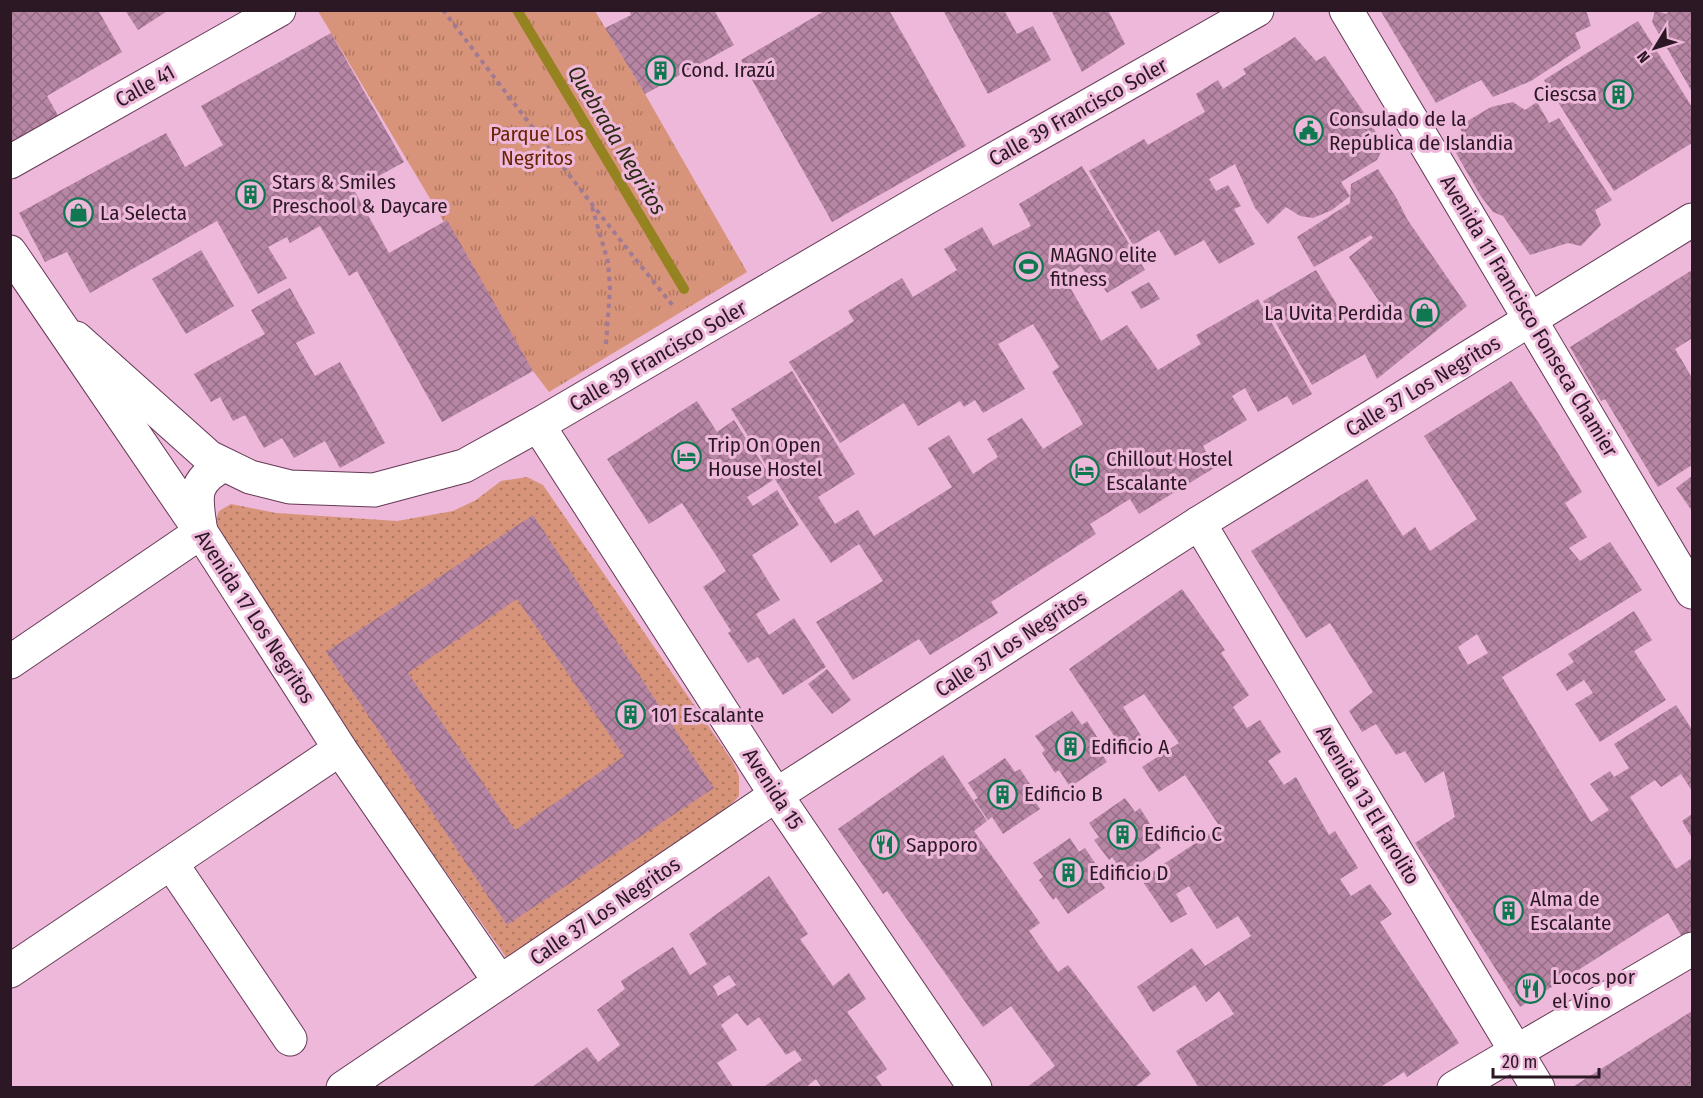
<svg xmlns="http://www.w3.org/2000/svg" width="1703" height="1098" font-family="'Fira Sans Condensed',sans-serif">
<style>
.grass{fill:url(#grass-tufts)}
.garden{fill:url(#garden-dots)}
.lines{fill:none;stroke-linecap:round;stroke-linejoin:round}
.stream{stroke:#958221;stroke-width:10}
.building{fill:url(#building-cross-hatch);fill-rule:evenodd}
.minor-casing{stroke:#653956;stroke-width:35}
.tertiary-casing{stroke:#653956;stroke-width:35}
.path{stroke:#a27a93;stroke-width:4;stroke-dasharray:4.5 4.5;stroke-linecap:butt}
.minor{stroke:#fff;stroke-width:33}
.tertiary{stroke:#fff;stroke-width:33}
.labels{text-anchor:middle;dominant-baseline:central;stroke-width:6;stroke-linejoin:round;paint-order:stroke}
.poi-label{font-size:21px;fill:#2b1824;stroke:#edb8d9;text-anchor:start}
.street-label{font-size:21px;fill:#2b1824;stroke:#edb8d9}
.park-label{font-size:21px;fill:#6a2403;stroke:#edb8d9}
.water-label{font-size:22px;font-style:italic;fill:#2d2a14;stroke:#edb8d9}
</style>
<defs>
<pattern id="grass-tufts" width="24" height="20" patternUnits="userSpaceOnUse" patternTransform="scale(1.5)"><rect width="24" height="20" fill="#d8947a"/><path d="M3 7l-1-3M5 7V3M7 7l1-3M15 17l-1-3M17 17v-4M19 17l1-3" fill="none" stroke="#af7864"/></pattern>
<pattern id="garden-dots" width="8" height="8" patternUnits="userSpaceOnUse" patternTransform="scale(1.5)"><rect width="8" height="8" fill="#d8947a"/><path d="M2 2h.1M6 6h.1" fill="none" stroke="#af7864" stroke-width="1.8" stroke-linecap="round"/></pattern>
<pattern id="building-cross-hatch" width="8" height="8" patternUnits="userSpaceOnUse" patternTransform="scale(1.5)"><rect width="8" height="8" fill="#b886a5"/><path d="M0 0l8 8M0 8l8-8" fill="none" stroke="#966d86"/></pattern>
</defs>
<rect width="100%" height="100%" fill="#edb8d9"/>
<path class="grass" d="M318,11H595L645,94L747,272L549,392L533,371Z"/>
<path class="garden" d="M527,477L543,485L733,762L739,776V796L729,807L506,957L358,748L226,546L215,522L219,511L231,504L276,513L397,521L453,511L476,500L501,481Z"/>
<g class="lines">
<path class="stream" d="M517,10L684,289"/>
</g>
<g class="building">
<path d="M10,10H98L122,52L47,96L59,117L10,146Z"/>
<path d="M125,10H169L138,30Z"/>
<path d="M629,10H714L734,45L645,94L605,28L631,15Z"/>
<path d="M826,10H889L966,146L832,222L741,60Z"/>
<path d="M943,10H1004L1017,34L1033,26L1051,60L988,94Z"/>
<path d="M1051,10H1108L1125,44L1082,72Z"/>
<path d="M1380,10H1586L1591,26L1575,33L1581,48L1531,81L1493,97L1481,80L1436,103Z"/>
<path d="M1655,10L1666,14L1671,10H1692V92L1652,22Z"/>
<path d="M1638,21L1692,107V143L1614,191L1544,80Z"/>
<path d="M331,33L404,162L354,190L389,253L447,220L533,371L442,422L357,271L349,276L320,226L290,243L287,237L268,247L287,278L258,294L217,221L90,293L67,252L45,262L19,213L166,133L185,167L223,145L201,106Z"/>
<path d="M1295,37L1316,61L1325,56L1367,117L1384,146L1377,160L1341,182L1350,196L1332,210L1313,218L1300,216L1286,207L1268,224L1255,208L1235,164L1209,179L1216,191L1228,185L1241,206L1234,209L1255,244L1219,264L1204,240L1175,256L1159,230L1133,245L1089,171L1144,139L1148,145L1205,112L1196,94L1218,80L1223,89L1246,74L1243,69Z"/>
<path d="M1513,102L1525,110L1537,102L1549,123L1559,118L1612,200L1595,210L1601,225L1581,246L1568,243L1530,255L1503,216L1493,212L1480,195L1452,146L1464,136L1459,126L1491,107Z"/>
<path d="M1082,166L1145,270L1107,293L1097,278L1091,282L1081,266L1064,277L1101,341L1127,325L1158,370L1201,344L1196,335L1258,299L1312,394L1293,405L1287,396L1258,412L1245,388L1232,396L1247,420L1203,446L1214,468L1139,514L1130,499L1090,524L1096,534L991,602L998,613L930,655L919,639L853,680L816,622L883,581L859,544L831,563L795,511L731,409L792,371L855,474L818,497L835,524L858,510L874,536L952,487L928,448L949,435L973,474L998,457L987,439L1022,418L1043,449L1083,424L1052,372L1059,367L1033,324L998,344L1025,389L983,413L975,400L964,407L960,401L918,426L904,403L840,443L789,362L854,321L848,311L902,278L913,297L957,270L944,249L982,227L993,246L1031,226L1019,204Z"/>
<path d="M1378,169L1397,199L1407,219L1467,306L1377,379L1365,354L1312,385L1263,301L1316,270L1348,323L1379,301L1349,257L1373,238L1371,235L1314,267L1297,237L1350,203L1351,184Z"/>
<path d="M201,250L234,306L186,334L152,279Z"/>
<path d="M1692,270V342L1691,339L1675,349L1691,376L1692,375V465L1658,487L1605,399L1601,401L1570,347Z"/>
<path d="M1149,282L1160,299L1141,309L1131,292Z"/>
<path d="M290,288L315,333L296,343L315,376L340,362L385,443L340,468L325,441L294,458L282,438L264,448L245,415L233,421L220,397L211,402L194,374L265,334L251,310Z"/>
<path d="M1511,381L1542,428L1582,492L1565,503L1587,537L1569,548L1580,561L1610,542L1642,590L1502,677L1591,822L1609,810L1590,784L1610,771L1614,777L1629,768L1614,744L1676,705L1691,728L1692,727V791L1681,774L1661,787L1655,780L1630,797L1676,869L1692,858V930L1682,937L1668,913L1520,1007L1415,843L1455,817L1444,771L1425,783L1405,751L1396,755L1376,724L1362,732L1349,711L1373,692L1330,623L1306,638L1251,551L1367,479L1403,536L1415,527L1430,551L1477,519L1424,436ZM1477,634L1488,653L1468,665L1458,647Z"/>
<path d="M697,401L717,432L734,420L773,480L747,497L753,506L777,490L799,525L752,555L780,600L756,614L769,635L794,618L826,667L783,695L758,657L748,663L728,633L731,631L703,587L726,571L682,503L649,524L607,459Z"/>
<path d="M1692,476V511L1676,488Z"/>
<path d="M533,515L714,788L507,925L326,652ZM517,599L624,756L515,830L408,673Z"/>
<path d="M1182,589L1225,650L1221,653L1249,695L1233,707L1247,728L1260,720L1281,752L1268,761L1284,785L1296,777L1329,835L1335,831L1358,868L1340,879L1351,896L1370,884L1392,914L1380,922L1459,1043L1407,1077L1404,1072L1379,1088H1199L1176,1051L1234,1014L1219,991L1206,1002L1195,985L1153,1012L1137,987L1192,948L1205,966L1251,936L1238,916L1217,929L1189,886L1176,894L1187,914L1171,923L1141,879L1220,827L1185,775L1159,792L1142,767L1179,743L1144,694L1123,707L1143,739L1125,752L1069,669Z"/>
<path d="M1634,611L1652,640L1634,651L1666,700L1600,742L1575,704L1593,693L1584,680L1567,691L1556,674L1574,662L1568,654Z"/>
<path d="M827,669L851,700L832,714L808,684Z"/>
<path d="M1072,711L1082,725L1087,721L1099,740L1095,743L1107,762L1070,787L1059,770L1055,773L1042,753L1045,750L1035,736Z"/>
<path d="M943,755L987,821L974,831L1040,923L1029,931L1058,972L1068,965L1151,1074L1134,1088H1026L1055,1066L1011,1006L983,1027L887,891L883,894L838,829Z"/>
<path d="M1005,758L1015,772L1020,769L1032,787L1028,790L1040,809L1003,834L992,817L988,820L974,800L978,798L968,783Z"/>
<path d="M1125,798L1135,812L1140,808L1152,827L1148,830L1161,848L1124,874L1112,857L1109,860L1094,840L1099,837L1089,823Z"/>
<path d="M1692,814V838L1682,821Z"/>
<path d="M1070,838L1079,852L1085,848L1097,866L1093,869L1105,888L1068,914L1056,897L1053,900L1039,880L1043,877L1033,863Z"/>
<path d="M769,876L808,934L800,939L833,986L849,973L866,999L847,1012L887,1069L876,1077L883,1088H822L816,1079L805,1088H766L765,1086L802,1060L795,1050L786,1055L759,1017L747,1026L737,1013L721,1025L737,1050L717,1063L734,1088H531L587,1047L598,1062L620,1045L597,1010L625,989L621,981L673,947L690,975L707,964L689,934ZM729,975L736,985L718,996L713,986Z"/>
<path d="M1692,1011V1088H1571L1645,1041Z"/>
</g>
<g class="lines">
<defs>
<g id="minor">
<path d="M1346,10L1692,592"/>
<path d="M10,162L279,10"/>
<path d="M76,338L209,457L250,477L290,487L374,490L464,466L538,425L926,198L1257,10"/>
<path d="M538,425L776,795L975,1088"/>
<path d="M1199,523L1538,1088"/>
<path d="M10,662L201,532C196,499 190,482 224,465"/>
<path d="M171,863L290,1039"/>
<path d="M10,971L340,749"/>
<path d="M343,1088L500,982"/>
<path d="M1454,1088L1692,949"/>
</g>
<path id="tertiary" d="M10,252L201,532L340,749L500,982L776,795L1199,523L1692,220"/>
</defs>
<use href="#minor" class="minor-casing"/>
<use href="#tertiary" class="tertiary-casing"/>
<g class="path">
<path d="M443,10C519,110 595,210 674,307"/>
<path d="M592,207L608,262L610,289L606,344"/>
</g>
<use href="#minor" class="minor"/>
<use href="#tertiary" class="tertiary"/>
</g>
<defs>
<symbol id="building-ring" viewBox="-11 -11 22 22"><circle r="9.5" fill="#edb8d9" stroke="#107851" stroke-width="1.5"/><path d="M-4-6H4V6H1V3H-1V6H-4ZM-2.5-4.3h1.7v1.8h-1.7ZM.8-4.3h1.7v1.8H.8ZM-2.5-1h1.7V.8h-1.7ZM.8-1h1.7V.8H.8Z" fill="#107851"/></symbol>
<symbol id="civic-ring" viewBox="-11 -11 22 22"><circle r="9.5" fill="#edb8d9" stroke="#107851" stroke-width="1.5"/><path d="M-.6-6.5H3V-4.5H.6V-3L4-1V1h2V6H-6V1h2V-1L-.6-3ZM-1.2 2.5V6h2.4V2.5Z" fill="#107851"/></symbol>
<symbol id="shop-ring" viewBox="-11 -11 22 22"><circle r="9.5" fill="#edb8d9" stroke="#107851" stroke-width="1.5"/><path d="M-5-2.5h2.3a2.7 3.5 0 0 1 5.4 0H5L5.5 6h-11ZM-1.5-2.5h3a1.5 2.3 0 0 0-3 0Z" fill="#107851"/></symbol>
<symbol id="stadium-ring" viewBox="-11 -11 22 22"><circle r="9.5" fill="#edb8d9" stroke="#107851" stroke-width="1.5"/><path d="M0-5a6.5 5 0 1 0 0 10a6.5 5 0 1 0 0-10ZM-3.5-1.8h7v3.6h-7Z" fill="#107851"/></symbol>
<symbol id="hotel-ring" viewBox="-11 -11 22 22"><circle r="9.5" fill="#edb8d9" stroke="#107851" stroke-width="1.5"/><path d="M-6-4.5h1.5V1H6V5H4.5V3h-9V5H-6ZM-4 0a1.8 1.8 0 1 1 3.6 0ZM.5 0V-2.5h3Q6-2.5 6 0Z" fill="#107851"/></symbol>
<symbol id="restaurant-ring" viewBox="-11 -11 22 22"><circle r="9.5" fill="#edb8d9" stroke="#107851" stroke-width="1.5"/><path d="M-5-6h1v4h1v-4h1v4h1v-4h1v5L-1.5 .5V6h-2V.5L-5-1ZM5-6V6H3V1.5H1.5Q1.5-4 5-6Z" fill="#107851"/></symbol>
</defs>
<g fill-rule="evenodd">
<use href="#building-ring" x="644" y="54" width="33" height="33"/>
<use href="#building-ring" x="1602" y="78" width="33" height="33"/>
<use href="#civic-ring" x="1292" y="114" width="33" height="33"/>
<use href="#building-ring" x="234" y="178" width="33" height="33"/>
<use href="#shop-ring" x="62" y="196" width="33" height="33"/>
<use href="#stadium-ring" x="1012" y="250" width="33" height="33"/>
<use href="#shop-ring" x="1408" y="296" width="33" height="33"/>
<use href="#hotel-ring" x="670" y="440" width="33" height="33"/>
<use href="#hotel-ring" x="1068" y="454" width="33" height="33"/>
<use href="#building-ring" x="614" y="698" width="33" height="33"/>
<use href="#building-ring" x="1054" y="730" width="33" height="33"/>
<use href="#building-ring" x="986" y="778" width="33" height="33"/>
<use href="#building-ring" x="1106" y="818" width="33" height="33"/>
<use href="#restaurant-ring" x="868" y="828" width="33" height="33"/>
<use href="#building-ring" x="1052" y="856" width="33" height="33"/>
<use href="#building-ring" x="1492" y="894" width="33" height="33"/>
<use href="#restaurant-ring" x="1514" y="972" width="33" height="33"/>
</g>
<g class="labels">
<g class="poi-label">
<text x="681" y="70">Cond. Irazú</text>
<text x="1597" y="94" text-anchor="end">Ciescsa</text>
<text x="1329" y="119">Consulado de la<tspan x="1329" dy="24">República de Islandia</tspan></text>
<text x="272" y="182">Stars &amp; Smiles<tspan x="272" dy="24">Preschool &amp; Daycare</tspan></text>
<text x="100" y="213">La Selecta</text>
<text x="1050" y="255">MAGNO elite<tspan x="1050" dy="24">fitness</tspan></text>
<text x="1403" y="313" text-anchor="end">La Uvita Perdida</text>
<text x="708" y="445">Trip On Open<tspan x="708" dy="24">House Hostel</tspan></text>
<text x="1106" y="459">Chillout Hostel<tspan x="1106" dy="24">Escalante</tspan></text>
<text x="651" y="715">101 Escalante</text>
<text x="1091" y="747">Edificio A</text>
<text x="1024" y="794">Edificio B</text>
<text x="1144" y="834">Edificio C</text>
<text x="906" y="845">Sapporo</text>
<text x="1089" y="873">Edificio D</text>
<text x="1530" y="899">Alma de<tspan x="1530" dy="24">Escalante</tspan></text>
<text x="1552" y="977">Locos por<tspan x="1552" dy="24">el Vino</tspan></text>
</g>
<g class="street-label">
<text transform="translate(145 86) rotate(-29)">Calle 41</text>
<text transform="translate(1078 112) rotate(-29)">Calle 39 Francisco Soler</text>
<text transform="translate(1529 316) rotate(59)">Avenida 11 Francisco Fonseca Chamier</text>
<text transform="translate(658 356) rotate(-30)">Calle 39 Francisco Soler</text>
<text transform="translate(1423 386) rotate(-31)">Calle 37 Los Negritos</text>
<text transform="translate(255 617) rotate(57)">Avenida 17 Los Negritos</text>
<text transform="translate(1011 644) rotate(-33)">Calle 37 Los Negritos</text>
<text transform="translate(773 789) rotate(57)">Avenida 15</text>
<text transform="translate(1368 805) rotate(59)">Avenida 13 El Farolito</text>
<text transform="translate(605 911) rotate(-34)">Calle 37 Los Negritos</text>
</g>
<g class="park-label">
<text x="537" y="134">Parque Los<tspan x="537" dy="24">Negritos</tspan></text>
</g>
<g class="water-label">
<text transform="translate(617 140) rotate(59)">Quebrada Negritos</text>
</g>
</g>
<rect width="1703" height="1098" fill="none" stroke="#2b1824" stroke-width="24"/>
<g transform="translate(1655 48) rotate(232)" stroke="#edb8d9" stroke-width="4.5" paint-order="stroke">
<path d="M0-4.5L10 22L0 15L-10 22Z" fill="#2b1824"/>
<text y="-9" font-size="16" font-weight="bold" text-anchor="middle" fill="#2b1824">N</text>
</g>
<path d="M1493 1068v9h106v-9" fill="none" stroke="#2b1824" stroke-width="3"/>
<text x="1502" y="1068" font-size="18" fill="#2b1824" stroke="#edb8d9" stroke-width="4.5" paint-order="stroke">20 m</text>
</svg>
